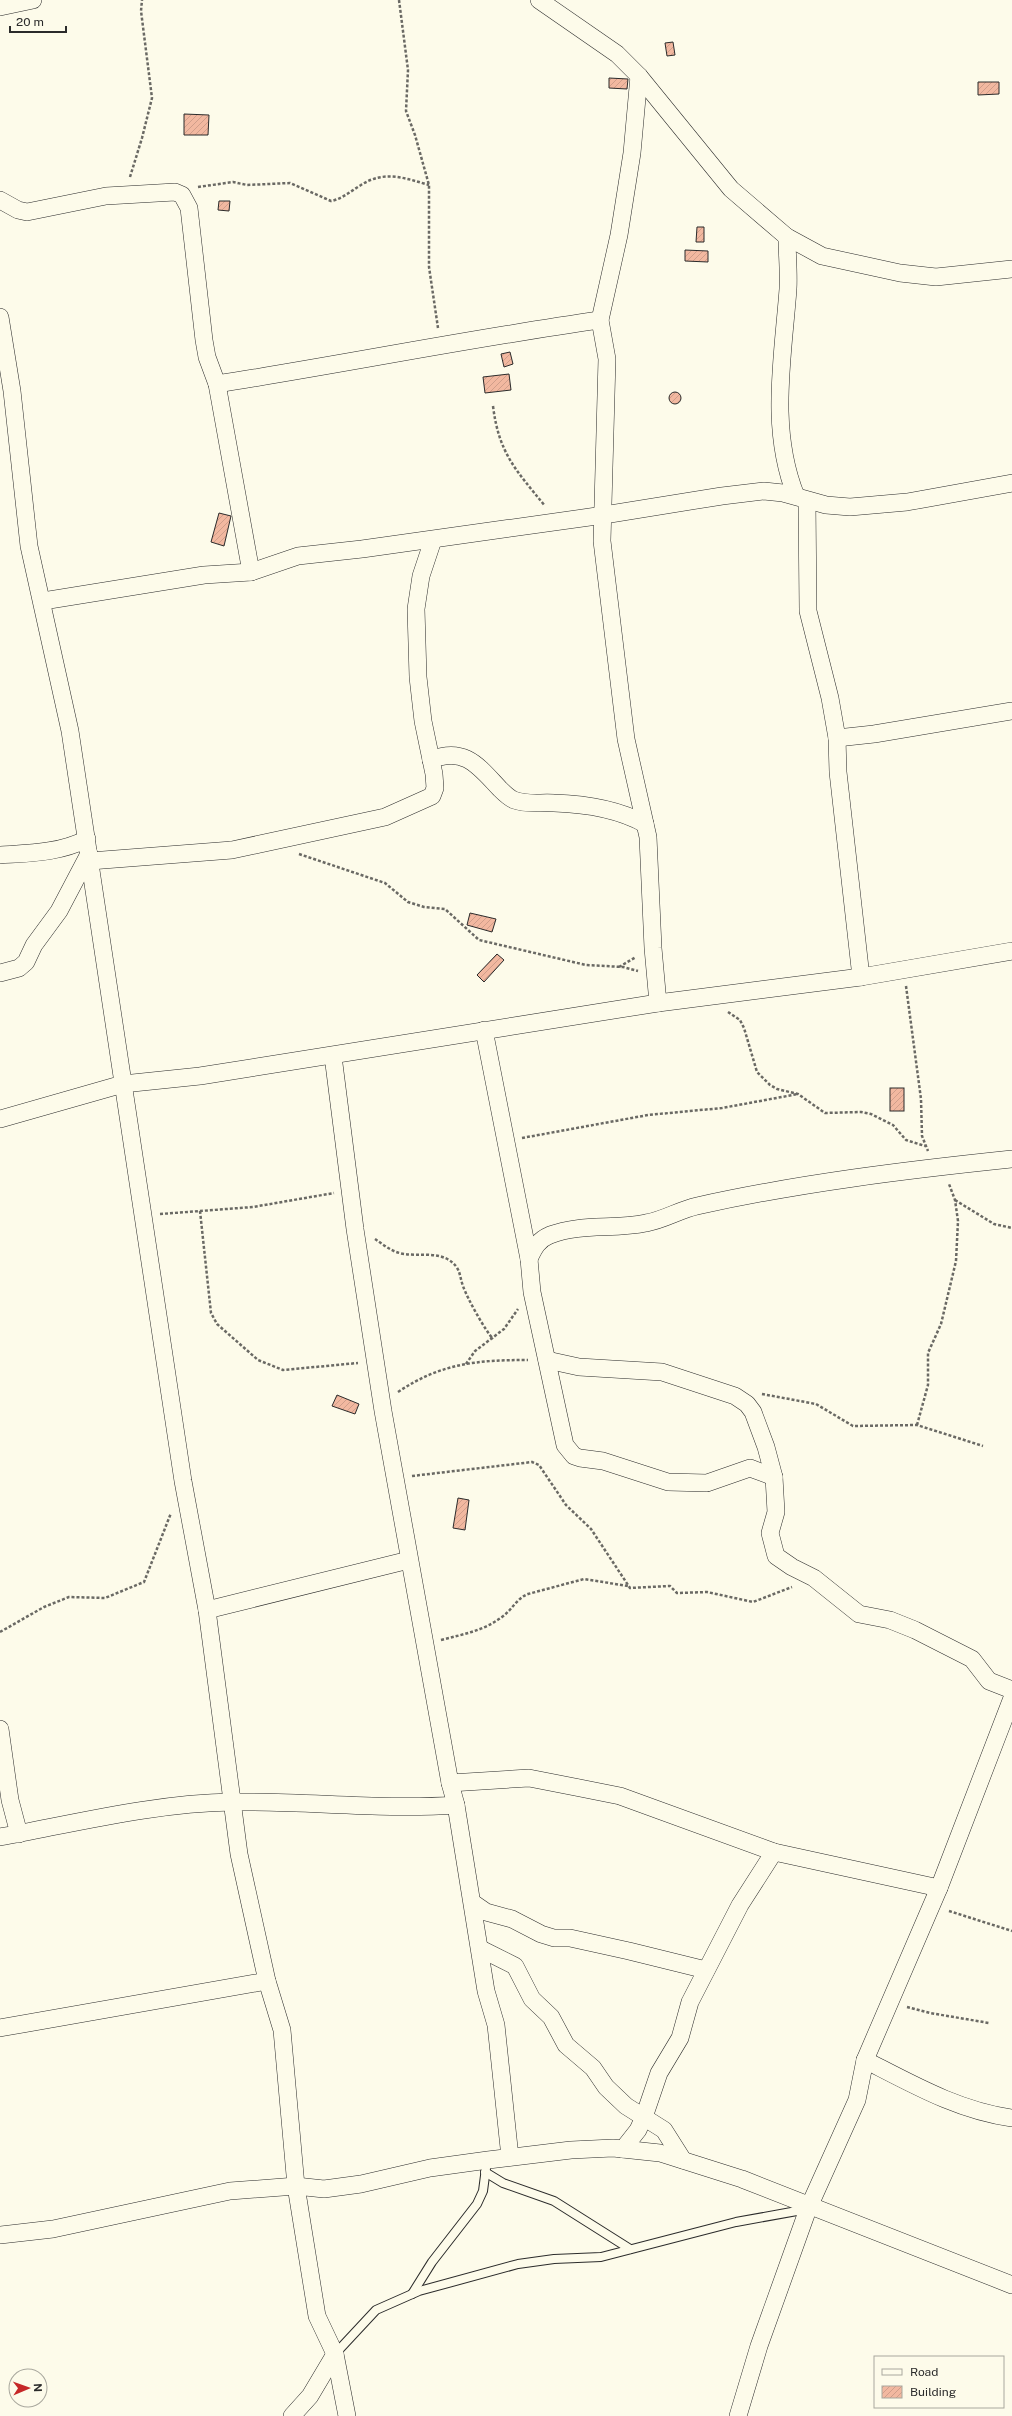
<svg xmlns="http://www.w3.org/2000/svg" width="1012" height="2416" font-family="'Public Sans',sans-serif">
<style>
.building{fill:url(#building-hatch);stroke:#2b2b2b}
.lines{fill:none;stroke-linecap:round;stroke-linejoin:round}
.service-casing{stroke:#2b2b2b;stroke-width:10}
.minor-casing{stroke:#2b2b2b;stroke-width:18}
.path{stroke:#6a6964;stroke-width:2.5;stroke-dasharray:3 2;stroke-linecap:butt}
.service{stroke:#fdfbea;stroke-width:8}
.minor{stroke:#fdfbea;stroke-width:17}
</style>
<defs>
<pattern id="building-hatch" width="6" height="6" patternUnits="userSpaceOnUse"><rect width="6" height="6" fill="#f2b8a0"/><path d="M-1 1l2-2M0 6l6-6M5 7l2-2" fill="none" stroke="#d09e8a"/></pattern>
</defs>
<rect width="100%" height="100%" fill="#fdfbea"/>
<g class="building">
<path d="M673,42L675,55L667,56L665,43Z"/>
<path d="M609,78L628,79L627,89L609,88Z"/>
<path d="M978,82H999V94L978,95Z"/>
<path d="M184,114L209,115L208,135H184Z"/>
<path d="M219,201H230L229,211L218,210Z"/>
<path d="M697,227H704V242H696Z"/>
<path d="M685,250L708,251V262L685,261Z"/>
<path d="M510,352L513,364L504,367L501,354Z"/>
<path d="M509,374L511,390L485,393L483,377Z"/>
<circle cx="675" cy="398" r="6"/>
<path d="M219,513L231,516L224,546L211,542Z"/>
<path d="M470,913L496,919L492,932L467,925Z"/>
<path d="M497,954L504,960L484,982L477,975Z"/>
<rect x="890" y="1088" width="14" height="23"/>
<path d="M337,1395L359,1404L355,1414L332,1406Z"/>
<path d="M458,1498L469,1500L465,1530L453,1528Z"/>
</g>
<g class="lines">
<defs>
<g id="service">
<path d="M485,2172L503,2183L554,2201L630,2249"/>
<path d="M412,2294L432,2262L477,2204L483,2191L486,2168"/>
<path d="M335,2354L376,2310L419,2291L518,2264L554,2259L601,2257L736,2222L808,2209"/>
</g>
<g id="minor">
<path d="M539,0L617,54L639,76L731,189L787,237L822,256L900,273L936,277L1012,269"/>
<path d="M0,7L33,0"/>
<path d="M639,76L632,153L619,235L600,320L607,359L602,541L626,739L648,837L653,948L658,1003"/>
<path d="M0,200L18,210L27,212L106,196L175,192L182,195L189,208L204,340L207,357L217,384L251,572"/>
<path d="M787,237C787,254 789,272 788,289C783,358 769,429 796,496"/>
<path d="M0,317L12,391L29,546L70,731L183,1481L207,1610L239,1854L267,1981L282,2030L296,2186L317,2316L335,2354L347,2416"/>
<path d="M217,384C345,364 472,338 600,320"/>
<path d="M807,501L808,611L830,698L837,738L838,772L861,977"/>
<path d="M43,601L204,575L251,572L298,556L362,549L604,515L722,496L764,491L783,493L826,505L850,507L907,502L1012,483"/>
<path d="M837,738L874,734L1012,711"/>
<path d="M431,760C465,746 479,767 500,789C504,793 509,798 514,800C527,805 541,802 554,803C586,804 618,809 645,824"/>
<path d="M0,855C31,853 59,853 87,839"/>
<path d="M90,861L232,850L385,817L432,796L435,788L434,774L423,721L418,677L416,609L421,576L433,540"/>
<path d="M0,973L19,968L26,962L34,945L59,911L89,854"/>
<path d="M484,1030L529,1259L532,1292L565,1445L574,1456L580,1458L603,1461L668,1482L707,1483L750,1468L774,1477"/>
<path d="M333,1056L355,1229L383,1411L450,1783L456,1805L486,1991L496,2025L510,2157"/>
<path d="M0,1119L123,1084L200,1076L658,1003L861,977L1012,951"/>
<path d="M529,1259C534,1248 538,1240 550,1235C581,1223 614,1230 646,1223C664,1220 679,1210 697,1206C800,1183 907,1170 1012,1159"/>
<path d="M547,1360L579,1367L662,1372L735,1396L747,1404L753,1412L766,1447L774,1477L776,1512L770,1533L776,1556L792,1567L814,1578L859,1614L890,1620L915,1630L972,1659L989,1681L1012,1690"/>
<path d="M207,1610L409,1560"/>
<path d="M0,1729L10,1800L19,1834"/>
<path d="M450,1783L529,1778L580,1788L620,1796L774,1852L939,1888"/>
<path d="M0,1837C76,1823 155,1803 233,1802C308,1801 382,1810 456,1805"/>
<path d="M473,1903L486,1912L512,1919L541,1934L554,1938H570L629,1951L706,1970"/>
<path d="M481,1949L515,1966L532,1999L551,2017L566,2045L593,2068L606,2087L626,2106L664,2130L683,2160"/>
<path d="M0,2028L267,1981"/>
<path d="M865,2060C912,2084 959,2111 1012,2118"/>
<path d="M623,2149L638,2130L644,2117L659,2073L680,2038L690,2002L740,1905L774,1852"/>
<path d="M0,2235L53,2229L230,2191L296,2186L324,2189L361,2184L430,2168L488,2160L571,2150L613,2148L660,2153L742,2179L1012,2285"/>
<path d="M292,2416L310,2396L335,2354"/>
<path d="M738,2416L759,2346L808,2209L857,2100L865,2060L939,1888L1012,1698"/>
</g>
</defs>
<use href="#service" class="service-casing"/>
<use href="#minor" class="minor-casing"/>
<g class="path">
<path d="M399,0L408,70L406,111L415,135L429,185V267L438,328"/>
<path d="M130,177L142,138L152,98L141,11L142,0"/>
<path d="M198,187L233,182L247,185L290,183L331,201C342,199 351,191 361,185C384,170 405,178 429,185"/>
<path d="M493,406C499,454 516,470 545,506"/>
<path d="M299,854L385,883L408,902L424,907L445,909L479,940L586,965L623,967L638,971"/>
<path d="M619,967L636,957"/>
<path d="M906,986L921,1099L922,1136L928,1151"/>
<path d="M728,1012L740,1020L744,1028L757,1072L770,1085L777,1089L798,1094L825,1113L861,1112L871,1114L893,1125L906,1140L925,1146"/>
<path d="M522,1138L648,1115L722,1108L798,1094"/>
<path d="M955,1200L994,1224L1012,1228"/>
<path d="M200,1211L211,1313L217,1324L258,1360L283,1370L358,1363"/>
<path d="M160,1214L253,1207L334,1193"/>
<path d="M375,1239C384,1245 393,1253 405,1254C419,1256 436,1252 449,1260C461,1268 459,1275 463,1286C467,1298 485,1330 493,1339"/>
<path d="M466,1364L475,1351L504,1329L518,1309"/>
<path d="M398,1392C441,1363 478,1360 528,1360"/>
<path d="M762,1394L816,1404L853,1426L917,1425L983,1446"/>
<path d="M917,1425L928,1385V1353L941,1324L956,1261L958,1221L955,1200L949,1184"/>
<path d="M412,1476L532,1462L539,1465L566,1505L591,1529L630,1588L670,1586L677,1593L707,1592L753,1602L792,1587"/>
<path d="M0,1632L44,1607L69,1597L105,1598L144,1582L171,1513"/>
<path d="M441,1640C464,1634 483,1631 502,1617C512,1610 517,1598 528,1594L584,1579L628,1586"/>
<path d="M949,1911L1012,1931"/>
<path d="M907,2007L930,2013L989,2023"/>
</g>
<use href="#service" class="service"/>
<use href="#minor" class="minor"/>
</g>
<rect x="874" y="2356" width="130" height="52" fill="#fdfbea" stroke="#a9a89e"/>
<rect x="882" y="2369" width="20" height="6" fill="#fdfbea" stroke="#a9a89e"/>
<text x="910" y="2376" font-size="12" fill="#2b2b2b">Road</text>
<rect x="882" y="2386" width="20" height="12" fill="url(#building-hatch)" stroke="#a9a89e"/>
<text x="910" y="2396" font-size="12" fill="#2b2b2b">Building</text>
<g transform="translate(28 2388) rotate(88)"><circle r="19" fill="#fdfbea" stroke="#a9a89e"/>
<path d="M0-3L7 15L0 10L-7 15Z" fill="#c62828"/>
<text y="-6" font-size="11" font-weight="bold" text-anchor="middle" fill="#2b2b2b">N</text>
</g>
<path d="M10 26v6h56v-6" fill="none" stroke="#2b2b2b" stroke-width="2"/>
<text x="16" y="26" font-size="12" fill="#2b2b2b" stroke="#fdfbea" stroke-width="3" paint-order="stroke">20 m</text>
</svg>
